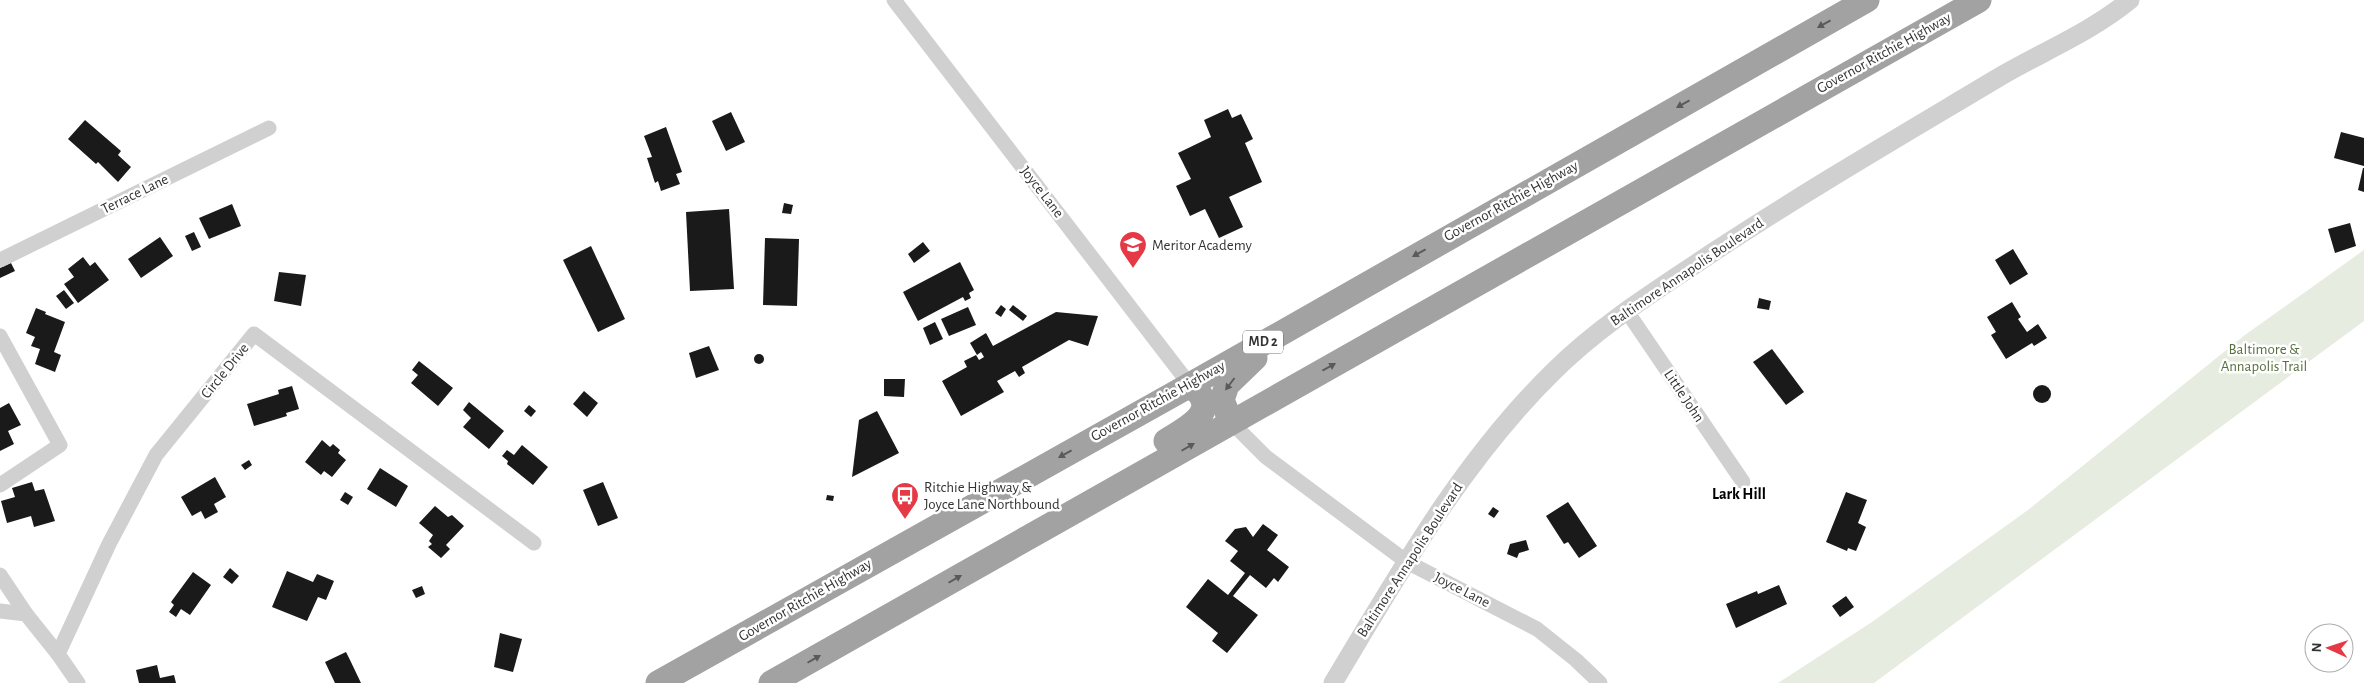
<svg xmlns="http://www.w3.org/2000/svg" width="2364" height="683" font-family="'Alegreya Sans',sans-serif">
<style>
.green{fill:#e6ecdf}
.building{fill:#1a1a1a}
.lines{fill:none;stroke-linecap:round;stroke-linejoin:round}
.minor{stroke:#d0d0d0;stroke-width:15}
.tertiary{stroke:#d0d0d0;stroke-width:19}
.trunk{stroke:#a2a2a2;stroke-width:25}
.oneway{fill:#5a5a5a}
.labels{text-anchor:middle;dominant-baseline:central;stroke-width:5;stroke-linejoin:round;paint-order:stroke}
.shield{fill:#fff;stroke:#707070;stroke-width:1}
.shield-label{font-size:14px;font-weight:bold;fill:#333}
.street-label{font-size:15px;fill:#333;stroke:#fff}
.poi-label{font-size:15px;fill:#333;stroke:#fff;text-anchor:start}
.park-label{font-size:15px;fill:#56703f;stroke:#fff}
.neighbourhood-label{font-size:16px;font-weight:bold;fill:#000;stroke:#fff}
</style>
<rect width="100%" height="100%" fill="#fff"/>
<path class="green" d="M2364,250V321L1874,683H1778L1872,622L2028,510L2245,335Z"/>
<g class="building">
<path d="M1228,109L1232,118L1241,114L1253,139L1245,143L1262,182L1229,197L1243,227L1219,238L1205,209L1190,216L1176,186L1191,179L1178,153L1211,137L1204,120Z"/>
<path d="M731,112L745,142L726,151L712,121Z"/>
<path d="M85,120L121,151L118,155L131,167L118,182L98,162L96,164L68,139Z"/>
<path d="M666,127L682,172L676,174L680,184L661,191L658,181L655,183L647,158L652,157L644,136Z"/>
<path d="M2341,132L2364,138V166L2334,158Z"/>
<path d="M2363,168H2364V192L2358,190Z"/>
<path d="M784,203L793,205L791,214L782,213Z"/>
<path d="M232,204L241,226L209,239L199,218Z"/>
<path d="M729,209L734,289L690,291L686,212Z"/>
<path d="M2350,223L2356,246L2335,253L2328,229Z"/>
<path d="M194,232L201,247L192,251L185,236Z"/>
<path d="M160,237L173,256L141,278L128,259Z"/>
<path d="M765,238L799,239L797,306L763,305Z"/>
<path d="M923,242L930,251L914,263L908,254Z"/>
<path d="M591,246L625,319L598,332L563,260Z"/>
<path d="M2013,249L2028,274L2010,285L1995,260Z"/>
<path d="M83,257L90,266L95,262L109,280L78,303L64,284L74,277L68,269Z"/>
<path d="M960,262L974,290L969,293L971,298L965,301L963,297L918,321L903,292Z"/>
<path d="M11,263L15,271L0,278V268Z"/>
<path d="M279,272L306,275L301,306L274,301Z"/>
<path d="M64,290L74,303L66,309L56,296Z"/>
<path d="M1759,298L1771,301L1769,310L1757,308Z"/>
<path d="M2012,302L2021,317L2018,319L2027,332L2038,324L2047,338L2034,346L2032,343L2006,359L1991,335L1996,332L1987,317Z"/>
<path d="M1001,305L1006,309L1001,317L995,313Z"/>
<path d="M1013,305L1027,316L1023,321L1009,310Z"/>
<path d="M968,307L976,325L949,336L941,319Z"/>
<path d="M36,308L46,312L45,314L65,322L54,352L61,355L55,372L35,364L40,349L31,346L35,337L26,333Z"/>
<path d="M1056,312L1098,316L1088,346L1069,340L1022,367L1025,373L1019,377L1015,371L997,381L1004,392L961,416L942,381L967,367L964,361L976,355L979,360L984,357L981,352L977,355L970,343L986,333L993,346Z"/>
<path d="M935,322L943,339L930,345L923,328Z"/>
<path d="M709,346L719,370L696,378L689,353Z"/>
<path d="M1772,349L1804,392L1786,405L1753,362Z"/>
<circle cx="759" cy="359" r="5"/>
<path d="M419,361L453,388L438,406L411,383L418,375L412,370Z"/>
<path d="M884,379H905L904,397L884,396Z"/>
<circle cx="2042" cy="394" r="9"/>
<path d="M292,386L299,409L286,413L287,416L254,426L247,404L279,394L278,390Z"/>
<path d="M584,391L598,403L587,417L573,404Z"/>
<path d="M469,402L504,431L489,449L463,427L471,418L463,410Z"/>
<path d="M9,403L21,425L8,431L14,444L0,451V408Z"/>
<path d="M529,405L536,411L531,417L524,411Z"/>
<path d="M877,411L899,453L852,477L859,420Z"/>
<path d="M322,440L330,447L333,444L340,450L338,453L346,460L332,477L324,471L321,475L305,462Z"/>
<path d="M522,445L548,467L533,485L507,464L508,461L502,456L507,450L514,455Z"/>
<path d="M249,460L252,465L245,470L241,465Z"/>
<path d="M380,468L408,486L396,507L367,489Z"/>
<path d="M215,477L226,497L214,504L218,512L205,519L201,511L192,516L181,497Z"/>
<path d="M32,482L35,491L44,489L55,521L34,527L31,516L7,523L1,501L15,497L12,488Z"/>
<path d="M603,482L618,518L598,526L583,490Z"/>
<path d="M345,492L353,497L348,505L340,500Z"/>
<path d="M1846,492L1867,500L1858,523L1866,527L1856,551L1848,548L1847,551L1826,542Z"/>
<path d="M827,495L834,496L833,501L826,500Z"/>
<path d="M1568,502L1597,546L1579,558L1568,542L1564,544L1546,516Z"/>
<path d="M435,506L448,517L452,515L464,526L446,545L450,549L441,558L428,547L432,544L429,541L433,535L419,523Z"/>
<path d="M1493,507L1499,511L1494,518L1488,514Z"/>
<path d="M1263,524L1278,535L1267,550L1289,567L1278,582L1274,578L1266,588L1250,575L1233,596L1258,615L1227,653L1212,641L1218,633L1186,607L1208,579L1228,595L1245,573L1230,561L1238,551L1225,541L1235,529L1246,527L1253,537Z"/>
<path d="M1526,540L1529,550L1519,553L1517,558L1507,554L1510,544Z"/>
<path d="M230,568L239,576L232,584L223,577Z"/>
<path d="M287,571L313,582L317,574L334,581L326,600L318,597L307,621L272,607Z"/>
<path d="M193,572L211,585L190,615L181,609L176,617L169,612L174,605L171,602Z"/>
<path d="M1779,585L1787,604L1736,628L1726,604L1757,591L1758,594Z"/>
<path d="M422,586L425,594L416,598L412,590Z"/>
<path d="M1846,596L1854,607L1840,617L1832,606Z"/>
<path d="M500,633L522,639L513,672L494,667Z"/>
<path d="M346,652L350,660L361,683H335L325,662Z"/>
<path d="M157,665L160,678L174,675L176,683H139L136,670Z"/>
</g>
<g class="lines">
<g class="minor">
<path d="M894,0L1190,385"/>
<path d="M0,260L269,128"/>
<path d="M1626,310L1743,482"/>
<path d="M0,336L60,445L0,485"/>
<path d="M1231,422L1266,457L1407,562L1537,629L1576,660L1600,683"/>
<path d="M0,575L26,614"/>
<path d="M0,611L26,614L58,654"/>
<path d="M78,683L58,654L109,544L156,455L254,334L534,543"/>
</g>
<path class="tertiary" d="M1333,683C1398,575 1462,461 1553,372C1600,325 1657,290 1712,253C1806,191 1904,134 2001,76C2044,51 2091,32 2130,0"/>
<g class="trunk">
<path d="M1231,422L1222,400L1227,385L1255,358"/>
<path d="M1166,441C1179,432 1214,417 1201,396C1199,392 1193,388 1190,385"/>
<path d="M658,683L1190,385L1867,0"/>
<path d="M771,683L1979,0"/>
</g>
</g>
<defs><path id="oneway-solid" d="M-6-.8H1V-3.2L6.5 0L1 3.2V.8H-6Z" transform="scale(1.25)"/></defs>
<g class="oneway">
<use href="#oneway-solid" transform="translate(1824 24) rotate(151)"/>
<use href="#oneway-solid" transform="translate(1683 104) rotate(151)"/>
<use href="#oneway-solid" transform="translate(1419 253) rotate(151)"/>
<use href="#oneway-solid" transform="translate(1329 367) rotate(-29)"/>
<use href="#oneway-solid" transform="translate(1230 384) rotate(127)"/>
<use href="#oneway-solid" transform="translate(1188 447) rotate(-30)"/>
<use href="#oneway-solid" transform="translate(1065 454) rotate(151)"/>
<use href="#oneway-solid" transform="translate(955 579) rotate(-30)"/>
<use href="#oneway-solid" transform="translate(814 659) rotate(-30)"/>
</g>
<defs>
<symbol id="school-pin" viewBox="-11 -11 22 30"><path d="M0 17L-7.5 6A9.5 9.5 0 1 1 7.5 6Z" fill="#e63946" stroke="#fff"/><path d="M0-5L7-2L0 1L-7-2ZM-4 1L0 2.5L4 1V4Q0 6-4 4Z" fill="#fff"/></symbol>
<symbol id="bus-pin" viewBox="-11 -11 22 30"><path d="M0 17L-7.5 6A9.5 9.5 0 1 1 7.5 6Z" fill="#e63946" stroke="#fff"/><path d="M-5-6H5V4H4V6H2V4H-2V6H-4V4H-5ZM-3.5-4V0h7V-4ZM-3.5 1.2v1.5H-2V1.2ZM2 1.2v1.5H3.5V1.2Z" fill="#fff"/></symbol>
</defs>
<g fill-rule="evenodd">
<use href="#school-pin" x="1117" y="229" width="32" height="43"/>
<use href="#bus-pin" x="889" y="480" width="32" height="43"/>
</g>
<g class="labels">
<rect class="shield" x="1243" y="330.5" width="40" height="23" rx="4"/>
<g class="shield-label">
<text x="1263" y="342">MD 2</text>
</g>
<g class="street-label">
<text transform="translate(1884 53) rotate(-29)">Governor Ritchie Highway</text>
<text transform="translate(1042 192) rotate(52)">Joyce Lane</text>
<text transform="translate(135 194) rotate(-26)">Terrace Lane</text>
<text transform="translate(1511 201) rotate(-29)">Governor Ritchie Highway</text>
<text transform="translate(1687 272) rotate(-34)">Baltimore Annapolis Boulevard</text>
<text transform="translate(225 371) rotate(-51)">Circle Drive</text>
<text transform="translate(1684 396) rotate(56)">Little John</text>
<text transform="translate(1158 401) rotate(-29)">Governor Ritchie Highway</text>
<text transform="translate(1410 560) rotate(-57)">Baltimore Annapolis Boulevard</text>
<text transform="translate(1462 590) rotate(27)">Joyce Lane</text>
<text transform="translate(805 600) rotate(-30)">Governor Ritchie Highway</text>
</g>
<g class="poi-label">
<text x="1152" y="245">Meritor Academy</text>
<text x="924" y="487">Ritchie Highway &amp;<tspan x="924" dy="17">Joyce Lane Northbound</tspan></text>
</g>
<g class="park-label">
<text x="2264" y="349">Baltimore &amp;<tspan x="2264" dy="17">Annapolis Trail</tspan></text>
</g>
<g class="neighbourhood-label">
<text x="1739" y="494">Lark Hill</text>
</g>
</g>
<g transform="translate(2329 648) rotate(273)"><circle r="24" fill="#ffffff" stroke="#adadad"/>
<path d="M0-4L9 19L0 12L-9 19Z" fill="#e63946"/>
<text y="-8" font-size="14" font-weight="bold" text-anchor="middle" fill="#333333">N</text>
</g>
</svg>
